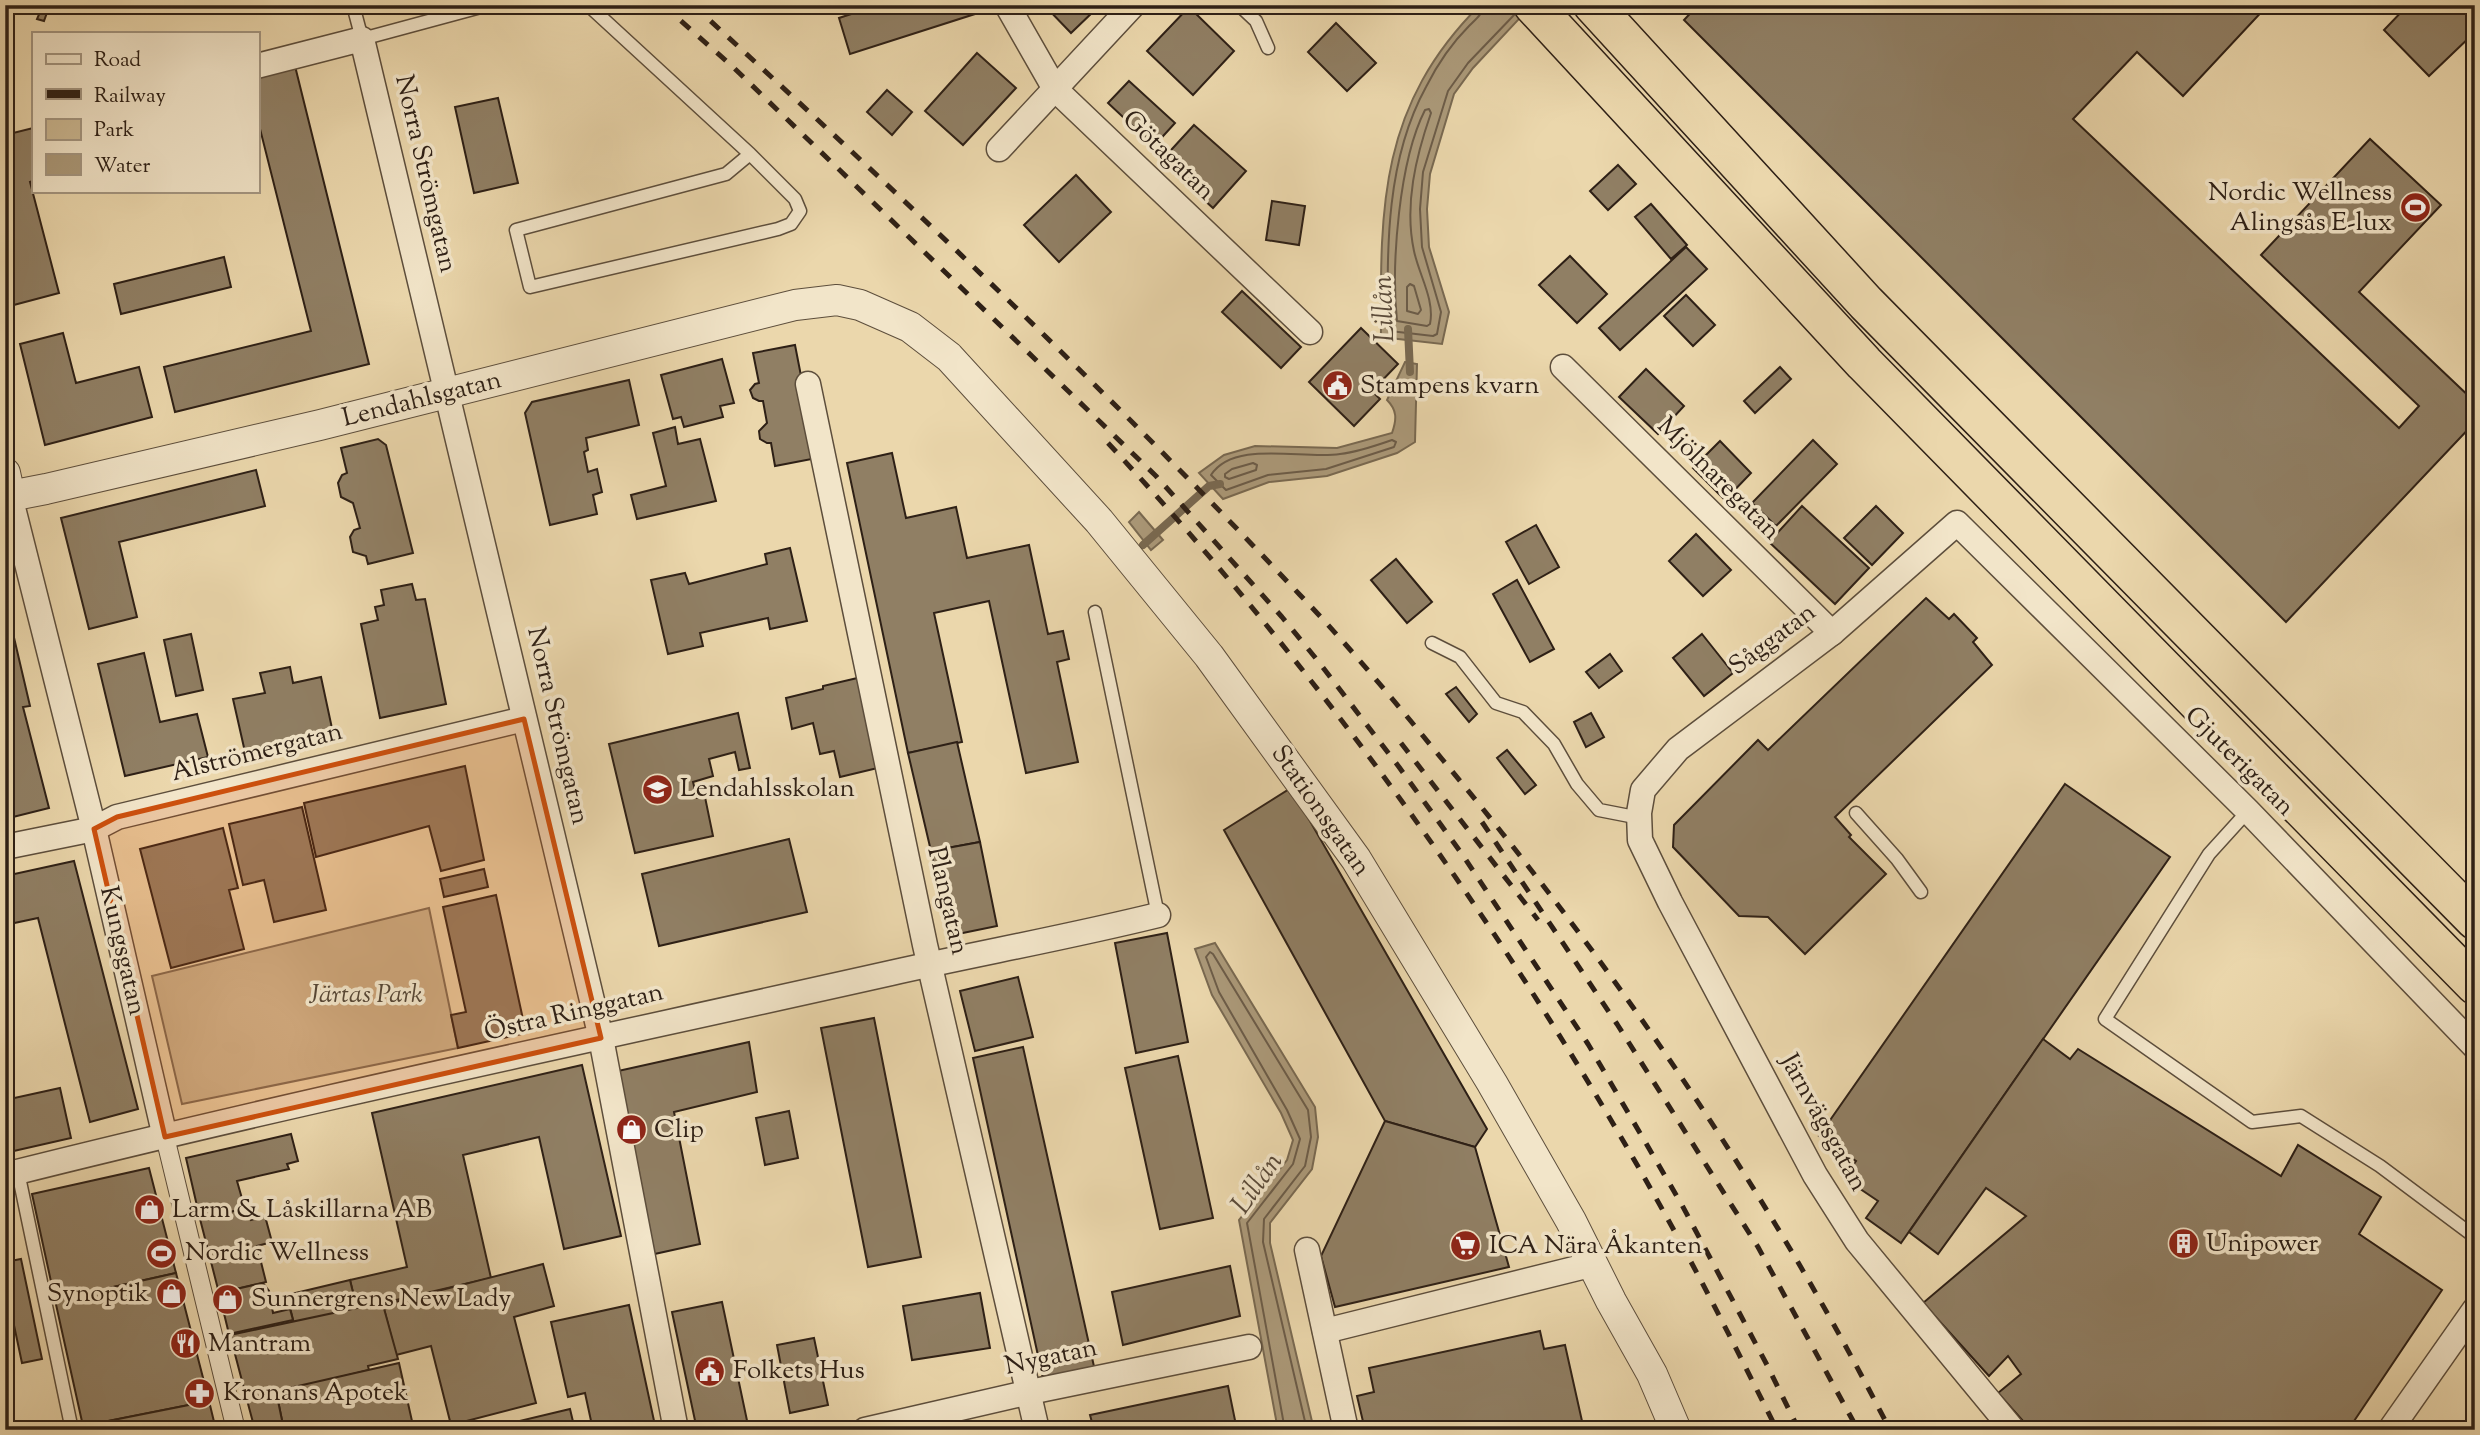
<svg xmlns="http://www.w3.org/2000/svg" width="2480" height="1435" font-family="'Sorts Mill Goudy',serif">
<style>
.green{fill:#cbb892;stroke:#7c6c54;stroke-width:2}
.water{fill:#ab9979;stroke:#796951;stroke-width:2}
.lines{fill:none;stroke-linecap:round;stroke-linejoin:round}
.shore{stroke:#6c5c48;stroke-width:2}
.stream{stroke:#796951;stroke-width:8}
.building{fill:#907f64;stroke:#2e2016;stroke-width:2}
.service-casing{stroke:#5d4e3c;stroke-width:15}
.pedestrian-casing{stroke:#5d4e3c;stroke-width:20}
.minor-casing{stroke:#5d4e3c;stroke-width:27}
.tertiary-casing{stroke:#5d4e3c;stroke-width:32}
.trunk-casing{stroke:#2e2016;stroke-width:41}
.service{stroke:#f2e5c9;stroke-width:12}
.pedestrian{stroke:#f2e5c9;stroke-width:18}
.minor{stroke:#f2e5c9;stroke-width:24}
.tertiary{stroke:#f2e5c9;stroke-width:30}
.trunk{stroke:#ebd7ac;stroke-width:38}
.rail{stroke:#2e2016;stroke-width:5;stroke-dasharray:12 12;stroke-linecap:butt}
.marked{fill:#cc500e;fill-opacity:0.2;stroke:#cc500e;stroke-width:5;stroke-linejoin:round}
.labels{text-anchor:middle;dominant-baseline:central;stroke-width:7;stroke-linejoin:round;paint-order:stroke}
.street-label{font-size:26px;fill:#2e2016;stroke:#f2e5c9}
.poi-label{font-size:26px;fill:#2e2016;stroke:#f2e5c9;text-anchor:start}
.park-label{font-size:26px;font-style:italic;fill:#554635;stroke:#f2e5c9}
.water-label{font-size:28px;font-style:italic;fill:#5a4a39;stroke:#f2e5c9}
</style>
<rect width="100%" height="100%" fill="#ebd7ac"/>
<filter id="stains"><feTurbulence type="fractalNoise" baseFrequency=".00286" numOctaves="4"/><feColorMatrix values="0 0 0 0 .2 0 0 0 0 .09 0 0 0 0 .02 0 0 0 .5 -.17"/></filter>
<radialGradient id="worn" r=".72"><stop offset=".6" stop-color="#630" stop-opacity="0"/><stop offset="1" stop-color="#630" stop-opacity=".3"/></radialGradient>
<path class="green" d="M429,908L458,1048L182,1104L152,976Z"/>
<g class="water">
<path d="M1480,5H1532L1473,68L1454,94L1430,174L1427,209L1429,247L1449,312L1442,344L1381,337C1380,204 1380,105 1480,5Z"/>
<path d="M1405,362L1417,364L1415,442L1397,453L1327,476L1269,482L1223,499L1199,473L1224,455L1255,446L1337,448L1392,433C1397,419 1397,410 1387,400Z"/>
<path d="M1139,512L1163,540L1151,550L1129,522Z"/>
<path d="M1215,943L1315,1107L1318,1137L1312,1169L1270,1223V1243L1314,1430H1278L1239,1220L1287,1160L1293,1140L1281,1113L1212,995L1195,949Z"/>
</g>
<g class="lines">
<g class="shore">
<path d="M1484,5C1483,14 1475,20 1469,26C1451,44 1437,65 1426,87C1386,160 1387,246 1388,327L1390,331L1433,336L1437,334L1441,312L1422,247L1420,209L1423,172L1448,91L1468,63L1515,14"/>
<path d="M1425,110L1429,109L1431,113C1416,156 1404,205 1414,251C1419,275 1435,300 1430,324L1427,326L1397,321C1391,264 1399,161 1425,110Z"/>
<path d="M1410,284L1414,286L1421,310L1418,314L1407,311V287Z"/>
<path d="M1392,440L1396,442L1394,447L1326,469L1268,475L1226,490L1211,475C1234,439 1304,460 1340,454C1358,452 1375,446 1392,440Z"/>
<path d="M1253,463L1257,465L1256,470L1229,479L1225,477V474L1232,469Z"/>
<path d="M1285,1430L1247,1223L1293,1164L1300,1139L1287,1110L1219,992L1206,957L1210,952L1213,954L1308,1110L1311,1137L1305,1166L1264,1219L1263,1242L1307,1430"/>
</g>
<g class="stream">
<path d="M1408,329L1410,372"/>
<path d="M1143,545L1209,486L1220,484"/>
</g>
</g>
<g class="building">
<path d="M43,5L49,7L44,21L37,19Z"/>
<path d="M879,5H975L978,13L850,54L839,18Z"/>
<path d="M1044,5H1095L1097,8L1071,33Z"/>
<path d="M1698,5H2268L2183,96L2137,52L2073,119L2399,428L2419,406L2261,255L2370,139L2441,205L2359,292L2475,402V422L2286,622L1684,20Z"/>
<path d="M2408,5H2475V32L2429,76L2384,30Z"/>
<path d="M1189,7L1234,51L1193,95L1147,51Z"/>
<path d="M1336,23L1376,63L1347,91L1308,52Z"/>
<path d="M977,53L1016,88L963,145L925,111Z"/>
<path d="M295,66L369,364L175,412L164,367L311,331L257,117V75Z"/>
<path d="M1129,81L1175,123L1154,146L1108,103Z"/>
<path d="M887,90L912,112L892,135L867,112Z"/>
<path d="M498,98L518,183L474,193L455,107Z"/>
<path d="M1194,125L1246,171L1213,208L1161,161Z"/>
<path d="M33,128V181L30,182L59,293L10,306L5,288V227H8L5,217V135Z"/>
<path d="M1618,165L1636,184L1608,210L1590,191Z"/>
<path d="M1076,175L1111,212L1059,262L1024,225Z"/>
<path d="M1272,201L1305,206L1299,245L1266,240Z"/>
<path d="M1651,204L1687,245L1671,259L1635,217Z"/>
<path d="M1686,247L1707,269L1620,350L1599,328Z"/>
<path d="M1570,256L1607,294L1577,323L1539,285Z"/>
<path d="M224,257L231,287L121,314L114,284Z"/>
<path d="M1242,291L1301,347L1281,368L1222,312Z"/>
<path d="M1686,295L1715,325L1693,346L1664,316Z"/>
<path d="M1361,328L1398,364L1372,391L1380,399L1354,426L1309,382Z"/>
<path d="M63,333L76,383L139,367L152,417L45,445L20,344Z"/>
<path d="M795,345L817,458L775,466L771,443H767L760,439L759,431L767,423L763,401H759L753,398L750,390L755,384L759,383L753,353Z"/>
<path d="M722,359L734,403L720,406L723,417L684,427L681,417L673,419L661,375Z"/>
<path d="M1780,367L1791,379L1755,413L1744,401Z"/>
<path d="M1646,369L1684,406L1658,434L1619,397Z"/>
<path d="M629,380L639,425L586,438L588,450L584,452L588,472L597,469L602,492L593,495L597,514L550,525L525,413L532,402Z"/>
<path d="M675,427L678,444L700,439L716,501L637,519L631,495L666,486L653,433Z"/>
<path d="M378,439L386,445L413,553L368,564L366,556L353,552L350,537L354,530L360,528L353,503L341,497L338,483L342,475L347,473L341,448Z"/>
<path d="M1813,440L1837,464L1776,526L1752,503Z"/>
<path d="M1720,441L1751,473L1725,500L1693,468Z"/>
<path d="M892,453L906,518L956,507L967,558L1029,545L1048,634L1063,631L1069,659L1057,662L1078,762L1026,773L989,601L934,613L962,742L908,753L847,463Z"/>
<path d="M256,470L265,506L119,542L137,617L89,629L61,518Z"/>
<path d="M1802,506L1869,568L1835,604L1769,542Z"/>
<path d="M1876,506L1903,533L1872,565L1844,538Z"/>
<path d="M1536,525L1559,567L1529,584L1506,542Z"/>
<path d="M1696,534L1731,570L1703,596L1669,561Z"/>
<path d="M790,548L807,621L770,629L768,618L700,633L703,646L668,654L651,580L685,573L689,584L767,564L765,554Z"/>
<path d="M1396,559L1432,602L1407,623L1371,580Z"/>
<path d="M1517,580L1554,649L1530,662L1493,594Z"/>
<path d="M412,584L416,600L425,599L446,704L380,718L361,624L378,620L375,607L384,605L381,590Z"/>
<path d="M1926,598L1949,619L1954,614L1977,638L1973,642L1992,665L1835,817L1851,835L1849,837L1886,874L1805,954L1768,917L1739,916L1673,847L1674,825L1758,740L1768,750Z"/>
<path d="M5,612H8L30,706L23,707L49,808L5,819Z"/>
<path d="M191,634L203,690L176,696L164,640Z"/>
<path d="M1702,634L1733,673L1704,696L1673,658Z"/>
<path d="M144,653L160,722L197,714L208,757L125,776L98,664Z"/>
<path d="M1610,654L1622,671L1599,688L1586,672Z"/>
<path d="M290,667L293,683L321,677L333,733L245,752L233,699L265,693L260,673Z"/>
<path d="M866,676L886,766L840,777L834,751L820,754L813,723L792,729L786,698L823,689V686Z"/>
<path d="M1456,687L1477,714L1469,722L1446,694Z"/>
<path d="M738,713L750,768L739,770L735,752L709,759L713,776L693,782L697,798L705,797L713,836L635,853L609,744Z"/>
<path d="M1591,713L1604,737L1586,747L1574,722Z"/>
<path d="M957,742L980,842L931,851L908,753Z"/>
<path d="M1507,750L1536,785L1525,794L1497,758Z"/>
<path d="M465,766L484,860L441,871L429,826L316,857L304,803Z"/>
<path d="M2065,784L2170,857L1901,1243L1866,1218L1878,1201L1844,1178L1856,1161L1819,1136Z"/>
<path d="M1291,788L1487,1129L1475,1147L1385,1121L1224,830Z"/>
<path d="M302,807L326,910L274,922L264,880L243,885L229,824Z"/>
<path d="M223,828L238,888L229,890L244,949L171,968L140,849Z"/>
<path d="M789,839L807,912L659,946L642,874Z"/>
<path d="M980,842L997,926L948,936L931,851Z"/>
<path d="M74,861L138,1109L90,1122L38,918L5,925V876Z"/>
<path d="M484,869L488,887L444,897L440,879Z"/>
<path d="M496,895L526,1033L458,1048L451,1015L466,1012L443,907Z"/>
<path d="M1167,933L1188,1042L1136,1053L1115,943Z"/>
<path d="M1018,977L1033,1037L975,1051L960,991Z"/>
<path d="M874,1018L921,1257L868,1267L821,1028Z"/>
<path d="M2043,1039L2070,1059L2078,1049L2281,1176L2298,1145L2381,1197L2359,1234L2442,1290L2348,1430H2031L1998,1393L2021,1374L2008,1356L1989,1376L1923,1303L2026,1216L1986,1188L1938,1254L1909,1232Z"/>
<path d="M749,1042L757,1092L674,1112L700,1244L650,1255L609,1073Z"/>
<path d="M1023,1047L1095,1371L1044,1383L973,1058Z"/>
<path d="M5,1049L10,1068L5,1069Z"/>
<path d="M1178,1056L1213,1218L1160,1229L1125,1068Z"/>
<path d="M582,1065L621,1236L564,1249L539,1137L463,1155L491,1278L357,1309L350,1280L407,1267L372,1113Z"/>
<path d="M60,1088L71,1138L5,1153V1100Z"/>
<path d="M789,1111L798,1158L765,1165L756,1118Z"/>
<path d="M1385,1121L1475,1147L1509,1267L1335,1307L1321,1256Z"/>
<path d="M291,1134L298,1161L287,1164L289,1169L237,1181L245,1209L200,1219L186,1158Z"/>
<path d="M149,1168L176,1273L55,1300L32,1194Z"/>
<path d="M247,1208L251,1220L265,1216L272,1242L257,1246L266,1282L219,1293L200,1219Z"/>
<path d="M21,1259L42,1359L22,1363L5,1283V1262Z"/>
<path d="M543,1264L554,1306L514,1317L536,1403L451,1425L431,1346L396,1355L383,1305Z"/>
<path d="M1230,1266L1240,1316L1123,1345L1112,1292Z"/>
<path d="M176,1273L209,1401L83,1426L55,1300Z"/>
<path d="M350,1280L357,1309L294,1324L287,1295Z"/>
<path d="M263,1283L269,1291L273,1313L290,1309L293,1320L229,1334L219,1293Z"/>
<path d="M980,1293L990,1348L912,1360L903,1306Z"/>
<path d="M385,1302L383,1305L398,1359L368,1366L369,1370L247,1400L230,1335Z"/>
<path d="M722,1302L749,1430H697L672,1312Z"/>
<path d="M629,1305L656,1430H593L585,1393L568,1397L551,1322Z"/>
<path d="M1540,1331L1544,1349L1565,1345L1584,1430H1365L1357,1396L1374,1392L1369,1368Z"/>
<path d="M814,1338L828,1405L790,1413L777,1345Z"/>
<path d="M399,1363L414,1430H284L276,1391Z"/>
<path d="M1228,1386L1237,1430H1094L1090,1415Z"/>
<path d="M276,1391L284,1430H255L247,1400Z"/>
<path d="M209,1401L216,1430H84L83,1426Z"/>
<path d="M570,1409L575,1430H482Z"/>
<path d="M1090,1423L1092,1430H1063Z"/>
</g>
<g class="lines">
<defs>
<g id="service">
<path d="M353,5L362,39L488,5"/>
<path d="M588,5L750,154L795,199L800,211L791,224L778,229L530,287L516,230L726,174L750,154"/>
<path d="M1239,5L1256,21L1268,48"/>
<path d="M1095,612L1158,915"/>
<path d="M1432,643L1460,657L1496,703L1523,712L1554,744L1577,784L1599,810L1640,818"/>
<path d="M2248,811L2209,854L2105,1019L2252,1122L2301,1116L2380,1166L2475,1237"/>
<path d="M1856,813L1897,859L1921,892"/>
<path d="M18,1172L72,1430"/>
</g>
<path id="pedestrian" d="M165,1137L236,1430"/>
<g id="minor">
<path d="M1007,5L1055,89L1310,332"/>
<path d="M257,66L362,39L601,1038L676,1430"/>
<path d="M999,149L1133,5"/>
<path d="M1563,367L1832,633"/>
<path d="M808,384L925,945L1037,1430"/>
<path d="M5,497L10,496L94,829L165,1137"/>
<path d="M5,847L94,829L117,817L524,719"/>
<path d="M5,1175C299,1101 596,1039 891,973C980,953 1069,937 1158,915"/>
<path d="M1307,1250L1346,1430"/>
<path d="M1325,1331L1594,1264"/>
<path d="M865,1430L1030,1392L1249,1347"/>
<path d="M2013,1430L1857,1241L1815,1175L1670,902L1640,840L1639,813L1643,790L1678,749L1832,633L1957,523L2248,811L2475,1047"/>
<path d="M2390,1430L2475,1309"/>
</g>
<path id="tertiary" d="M5,473L10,496L46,489L320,425L795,305L837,300L860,305L910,327L949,357L1099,521L1209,656L1356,859L1492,1083L1571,1221L1611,1301L1652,1374L1676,1430"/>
<g id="trunk">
<path d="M1533,5L1864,363L2475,985"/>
<path d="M1593,5L1866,303L2475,920"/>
</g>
</defs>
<use href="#service" class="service-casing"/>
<use href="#pedestrian" class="pedestrian-casing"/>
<use href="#minor" class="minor-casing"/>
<use href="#tertiary" class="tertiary-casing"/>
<use href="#trunk" class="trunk-casing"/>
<use href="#service" class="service"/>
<use href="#pedestrian" class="pedestrian"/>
<use href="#minor" class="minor"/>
<use href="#tertiary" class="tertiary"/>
<use href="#trunk" class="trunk"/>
<g class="rail">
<path d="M663,5L733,67L1156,476L1282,617L1318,661L1399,767L1462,854L1588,1044L1682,1205L1767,1365L1799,1430"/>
<path d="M693,5C901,195 1107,390 1300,595C1350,647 1396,703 1442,759C1614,966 1767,1189 1890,1430"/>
<path d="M1108,443C1323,674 1513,941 1666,1216C1705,1286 1741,1358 1777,1430"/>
<path d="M1401,743L1538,920"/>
<path d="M1482,822L1617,1024L1758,1247L1858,1430"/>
</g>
</g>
<path class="marked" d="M524,719L601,1038L165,1137L94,829L117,817Z"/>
<defs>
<symbol id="stadium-disc" viewBox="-11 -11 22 22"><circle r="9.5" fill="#8f2418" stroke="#f2e5c9"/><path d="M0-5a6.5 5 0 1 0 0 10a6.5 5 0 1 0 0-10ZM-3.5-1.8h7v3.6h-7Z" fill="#fff"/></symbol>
<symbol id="civic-disc" viewBox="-11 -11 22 22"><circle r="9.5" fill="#8f2418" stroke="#f2e5c9"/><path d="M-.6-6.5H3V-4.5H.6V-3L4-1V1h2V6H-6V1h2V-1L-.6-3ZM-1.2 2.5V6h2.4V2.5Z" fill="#fff"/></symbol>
<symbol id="school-disc" viewBox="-11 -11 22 22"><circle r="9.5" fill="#8f2418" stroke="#f2e5c9"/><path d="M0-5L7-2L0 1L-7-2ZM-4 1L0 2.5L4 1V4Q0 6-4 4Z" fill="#fff"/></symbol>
<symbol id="shop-disc" viewBox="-11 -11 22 22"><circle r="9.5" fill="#8f2418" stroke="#f2e5c9"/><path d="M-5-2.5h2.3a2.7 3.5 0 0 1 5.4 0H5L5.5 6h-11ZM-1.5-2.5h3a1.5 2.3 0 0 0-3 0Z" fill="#fff"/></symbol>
<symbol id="building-disc" viewBox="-11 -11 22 22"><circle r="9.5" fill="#8f2418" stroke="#f2e5c9"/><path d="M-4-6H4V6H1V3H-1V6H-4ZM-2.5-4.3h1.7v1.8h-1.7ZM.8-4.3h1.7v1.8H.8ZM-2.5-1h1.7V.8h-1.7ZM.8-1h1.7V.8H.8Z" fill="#fff"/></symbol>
<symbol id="supermarket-disc" viewBox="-11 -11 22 22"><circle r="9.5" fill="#8f2418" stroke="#f2e5c9"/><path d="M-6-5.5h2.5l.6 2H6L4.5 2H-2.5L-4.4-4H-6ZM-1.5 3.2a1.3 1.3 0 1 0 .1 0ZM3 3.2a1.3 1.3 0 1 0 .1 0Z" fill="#fff"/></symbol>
<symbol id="restaurant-disc" viewBox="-11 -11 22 22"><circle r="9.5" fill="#8f2418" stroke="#f2e5c9"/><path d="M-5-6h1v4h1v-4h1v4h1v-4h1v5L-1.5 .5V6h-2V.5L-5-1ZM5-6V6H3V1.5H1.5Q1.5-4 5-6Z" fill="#fff"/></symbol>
<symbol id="pharmacy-disc" viewBox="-11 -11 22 22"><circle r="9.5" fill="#8f2418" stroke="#f2e5c9"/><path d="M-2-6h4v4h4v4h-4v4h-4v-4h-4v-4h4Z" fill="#fff"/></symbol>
</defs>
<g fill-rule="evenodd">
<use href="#stadium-disc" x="2398" y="190" width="35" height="35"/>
<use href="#civic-disc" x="1320" y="368" width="35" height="35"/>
<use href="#school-disc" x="640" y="772" width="35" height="35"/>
<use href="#shop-disc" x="614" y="1112" width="35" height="35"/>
<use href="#shop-disc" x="132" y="1192" width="35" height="35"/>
<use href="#building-disc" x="2166" y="1226" width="35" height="35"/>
<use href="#supermarket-disc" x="1448" y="1228" width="35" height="35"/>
<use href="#stadium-disc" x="144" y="1236" width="35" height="35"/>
<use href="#shop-disc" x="154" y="1276" width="35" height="35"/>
<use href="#shop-disc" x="210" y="1282" width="35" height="35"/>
<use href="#restaurant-disc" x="168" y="1326" width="35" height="35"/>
<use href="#civic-disc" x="692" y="1354" width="35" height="35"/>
<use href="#pharmacy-disc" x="182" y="1376" width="35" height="35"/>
</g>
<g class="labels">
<g class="street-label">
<text transform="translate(1168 156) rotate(44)">Götagatan</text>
<text transform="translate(425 174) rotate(77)">Norra Strömgatan</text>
<text transform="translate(422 400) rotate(-14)">Lendahlsgatan</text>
<text transform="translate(1718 479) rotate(45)">Mjölnaregatan</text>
<text transform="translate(1773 640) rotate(-37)">Såggatan</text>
<text transform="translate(557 726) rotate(77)">Norra Strömgatan</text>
<text transform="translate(257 753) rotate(-14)">Alströmergatan</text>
<text transform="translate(2239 762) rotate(45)">Gjuterigatan</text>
<text transform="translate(1320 811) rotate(55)">Stationsgatan</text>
<text transform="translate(947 901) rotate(77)">Plangatan</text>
<text transform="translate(122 951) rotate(77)">Kungsgatan</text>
<text transform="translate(574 1013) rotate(-13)">Östra Ringgatan</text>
<text transform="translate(1823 1123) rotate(61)">Järnvägsgatan</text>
<text transform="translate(1051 1358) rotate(-12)">Nygatan</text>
</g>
<g class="poi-label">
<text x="2392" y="193" text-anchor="end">Nordic Wellness<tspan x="2392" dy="30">Alingsås E-lux</tspan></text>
<text x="1360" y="386">Stampens kvarn</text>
<text x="680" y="789">Lendahlsskolan</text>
<text x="654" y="1130">Clip</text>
<text x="172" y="1210">Larm &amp; Låskillarna AB</text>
<text x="2206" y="1244">Unipower</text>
<text x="1489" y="1246">ICA Nära Åkanten</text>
<text x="185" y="1253">Nordic Wellness</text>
<text x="149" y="1294" text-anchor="end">Synoptik</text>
<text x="251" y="1299">Sunnergrens New Lady</text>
<text x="208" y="1344">Mantram</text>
<text x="733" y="1371">Folkets Hus</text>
<text x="223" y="1393">Kronans Apotek</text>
</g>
<g class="park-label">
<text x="366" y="995">Järtas Park</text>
</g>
<g class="water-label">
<text transform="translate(1385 309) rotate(-92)">Lillån</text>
<text transform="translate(1258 1184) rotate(-55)">Lillån</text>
</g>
</g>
<rect width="2480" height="1435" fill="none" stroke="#ebd7ac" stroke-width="28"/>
<rect x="7" y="7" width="2466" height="1421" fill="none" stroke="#2e2016" stroke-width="3.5"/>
<rect x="14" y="14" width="2452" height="1407" fill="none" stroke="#2e2016" stroke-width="2"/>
<rect x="32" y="32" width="228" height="161" fill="#f2e5c9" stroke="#a49681" stroke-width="2"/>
<rect x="46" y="54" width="35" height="10" fill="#f2e5c9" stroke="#a49681" stroke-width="2"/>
<text x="94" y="66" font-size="21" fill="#2e2016">Road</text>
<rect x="46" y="89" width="35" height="10" fill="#2e2016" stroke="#a49681" stroke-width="2"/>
<text x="94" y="102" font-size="21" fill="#2e2016">Railway</text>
<rect x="46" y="119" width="35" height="21" fill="#cbb892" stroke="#a49681" stroke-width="2"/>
<text x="94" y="136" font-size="21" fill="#2e2016">Park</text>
<rect x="46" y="154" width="35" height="21" fill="#ab9979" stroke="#a49681" stroke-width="2"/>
<text x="94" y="172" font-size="21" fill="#2e2016">Water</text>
<rect width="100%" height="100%" filter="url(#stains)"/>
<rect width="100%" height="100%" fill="url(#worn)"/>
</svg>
